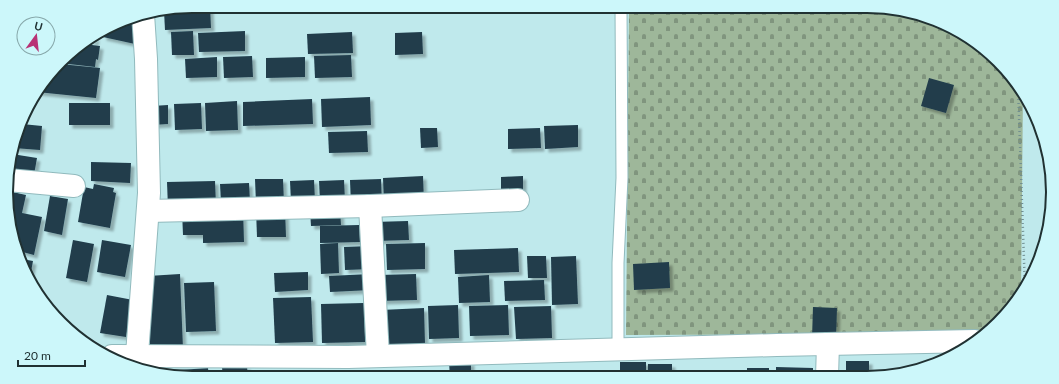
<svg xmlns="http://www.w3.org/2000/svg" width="1059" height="384" font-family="Lato,sans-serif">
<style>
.cemetery{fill:url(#cemetery-stones)}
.building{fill:#203d4c;filter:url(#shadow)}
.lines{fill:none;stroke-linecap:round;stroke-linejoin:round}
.service-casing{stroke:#91babd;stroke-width:13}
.minor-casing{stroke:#91babd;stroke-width:24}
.path{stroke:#708e90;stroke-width:2.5;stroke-dasharray:1 3;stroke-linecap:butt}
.service{stroke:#fff;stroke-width:11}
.minor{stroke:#fff;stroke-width:22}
.rim{fill:none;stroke:#203132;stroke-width:2}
</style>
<defs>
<pattern id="cemetery-stones" width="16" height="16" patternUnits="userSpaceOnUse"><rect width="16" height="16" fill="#9eb79a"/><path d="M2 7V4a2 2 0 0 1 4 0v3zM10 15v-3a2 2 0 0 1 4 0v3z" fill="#80957e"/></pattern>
<filter id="shadow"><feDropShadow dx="3.5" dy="3.5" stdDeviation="1" flood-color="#0004"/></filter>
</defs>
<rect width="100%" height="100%" fill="#bfe9ec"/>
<path class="cemetery" d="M629,6H867L915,12L980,45L1023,93L1021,294L990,332L987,334L626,335Z"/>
<g class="building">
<path d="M210,6L211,28L165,30L164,11L188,7Z"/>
<path d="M305,6H341V8L305,9Z"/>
<path d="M125,20L139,23L135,44L103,37V32Z"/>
<path d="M193,31L194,55H172L171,32Z"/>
<path d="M245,31V51L199,52L198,33Z"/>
<path d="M352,32L353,53L308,54L307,34Z"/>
<path d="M422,32L423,54L395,55V33Z"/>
<path d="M96,37L95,42L89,41Z"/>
<path d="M84,44L100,46L98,60L96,59L95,67L60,63L70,52Z"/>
<path d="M351,55L352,77L315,78L314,56Z"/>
<path d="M252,56L253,77L224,78L223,57Z"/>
<path d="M217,57V77L186,78L185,59Z"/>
<path d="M305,57V77L266,78V58Z"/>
<path d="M60,64L100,68L96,98L37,92Z"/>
<path d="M929,78L954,85L946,113L921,106Z"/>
<path d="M370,97L371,125L322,127L321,99Z"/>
<path d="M312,99L313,124L243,126V102Z"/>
<path d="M237,101L238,130L206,131L205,103Z"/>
<rect x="69" y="103" width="41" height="22"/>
<path d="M201,103L202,129L175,130L174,104Z"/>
<path d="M168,105V124L152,125V106Z"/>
<path d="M22,124L42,126L40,150L14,148Z"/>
<path d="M578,125V147L545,149L544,126Z"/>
<path d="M420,128H437L438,147L421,148Z"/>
<path d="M540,128L541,148L508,149V129Z"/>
<path d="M367,131L368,152L329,153L328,132Z"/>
<path d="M12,154L37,158L33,180L8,176V167Z"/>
<path d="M91,162L131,163L130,183L91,181Z"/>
<path d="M423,176L424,202L384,203L383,178Z"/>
<path d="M523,176V195L501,196V177Z"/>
<path d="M255,179H283L284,203L256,204Z"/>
<path d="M381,179L382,205L351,206L350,180Z"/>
<path d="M314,180L315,201L291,202L290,181Z"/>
<path d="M344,180L345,201L320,202L319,181Z"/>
<path d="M215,181L216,206L168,208L167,182Z"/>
<path d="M249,183L250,202L221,203L220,184Z"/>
<path d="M94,184L114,188L113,192L116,193L110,228L78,222L84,187L93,189Z"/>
<path d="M8,191L26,195L22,213L42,217L34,255L19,251L10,229Z"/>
<path d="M50,196L68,199L62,235L44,231Z"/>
<path d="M340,208L341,225L311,226L310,209Z"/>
<path d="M243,209L244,242L203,243V235H183L182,211Z"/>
<path d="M285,209L286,237H257L256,210Z"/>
<path d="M408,221L409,240L374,241L373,222Z"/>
<path d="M359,225L360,242L320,243V226Z"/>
<path d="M73,240L94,244L87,282L66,278Z"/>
<path d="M102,240L131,245L125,277L97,272Z"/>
<path d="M338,243L339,273L321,274L320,244Z"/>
<path d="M425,243V269L387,270L386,244Z"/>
<path d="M370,246L371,269L345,270L344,247Z"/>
<path d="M518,248L519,272L455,274L454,250Z"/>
<path d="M527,256H546L547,278H528Z"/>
<path d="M576,256L578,304L552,305L551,257Z"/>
<path d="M22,259L33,261L30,277Z"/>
<path d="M669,262L670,288L634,290L633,264Z"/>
<path d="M308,272V290L275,292L274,273Z"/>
<path d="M180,274L183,349L150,350L148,276Z"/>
<path d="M370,274L371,290L330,292L329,276Z"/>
<path d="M416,274L417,300L379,301V275Z"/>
<path d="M489,275L490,302L459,303L458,277Z"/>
<path d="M544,280L545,300L505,301L504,281Z"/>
<path d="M214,282L216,331L186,332L184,283Z"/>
<path d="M107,295L133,300L126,337L100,333Z"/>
<path d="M311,297L313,342L275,343L273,298Z"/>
<path d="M364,303L365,342L322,343L321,304Z"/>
<path d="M458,305L459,338L429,339L428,306Z"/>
<path d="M508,305L509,335L470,336L469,306Z"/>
<path d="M551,306L552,338L516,339L514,307Z"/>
<path d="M813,307L837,308L836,338H812Z"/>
<path d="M424,308L425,344L382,345L381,310Z"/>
<rect x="846" y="361" width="23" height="15"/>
<path d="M471,362V377H450L449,363Z"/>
<rect x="620" y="362" width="26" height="15"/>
<rect x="648" y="364" width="24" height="13"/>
<path d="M247,366L248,378H223L222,367Z"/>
<path d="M776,367L813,368V377H776Z"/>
<path d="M208,368L209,378H192L181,377L180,370Z"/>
<rect x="747" y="368" width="22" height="9"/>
<path d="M556,373V377H533V374Z"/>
<path d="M356,374V378H327V375Z"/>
</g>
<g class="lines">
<defs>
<path id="service" d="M618,349V263L622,178L621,6"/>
<g id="minor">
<path d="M8,180L74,186"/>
<path d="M370,206L378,356"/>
<path d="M148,211L370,206L518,200"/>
<path d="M112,356L348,357L777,345L975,341"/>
<path d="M136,368L149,193L146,59L143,14"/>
<path d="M827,377L828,344"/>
</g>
</defs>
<use href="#service" class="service-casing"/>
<use href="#minor" class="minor-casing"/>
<path class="path" d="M1018,87L1025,289"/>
<use href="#service" class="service"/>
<use href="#minor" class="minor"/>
</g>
<path d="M0 0H1059V384H0ZM192 13H867A179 179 0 0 1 1046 192V192A179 179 0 0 1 867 371H192A179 179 0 0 1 13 192V192A179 179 0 0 1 192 13Z" fill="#ccf7fa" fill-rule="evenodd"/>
<path class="rim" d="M192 13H867A179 179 0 0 1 1046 192V192A179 179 0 0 1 867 371H192A179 179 0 0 1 13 192V192A179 179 0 0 1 192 13Z"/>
<g transform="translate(36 36) rotate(15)"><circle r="19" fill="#ccf7fa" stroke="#87a8aa"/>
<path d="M0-3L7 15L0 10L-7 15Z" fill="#b83174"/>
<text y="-6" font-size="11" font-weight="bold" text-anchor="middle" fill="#203132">U</text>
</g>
<path d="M18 360v6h67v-6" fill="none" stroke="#203132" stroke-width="2"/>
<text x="24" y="360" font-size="12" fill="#203132" stroke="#ccf7fa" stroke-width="3" paint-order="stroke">20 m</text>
</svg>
